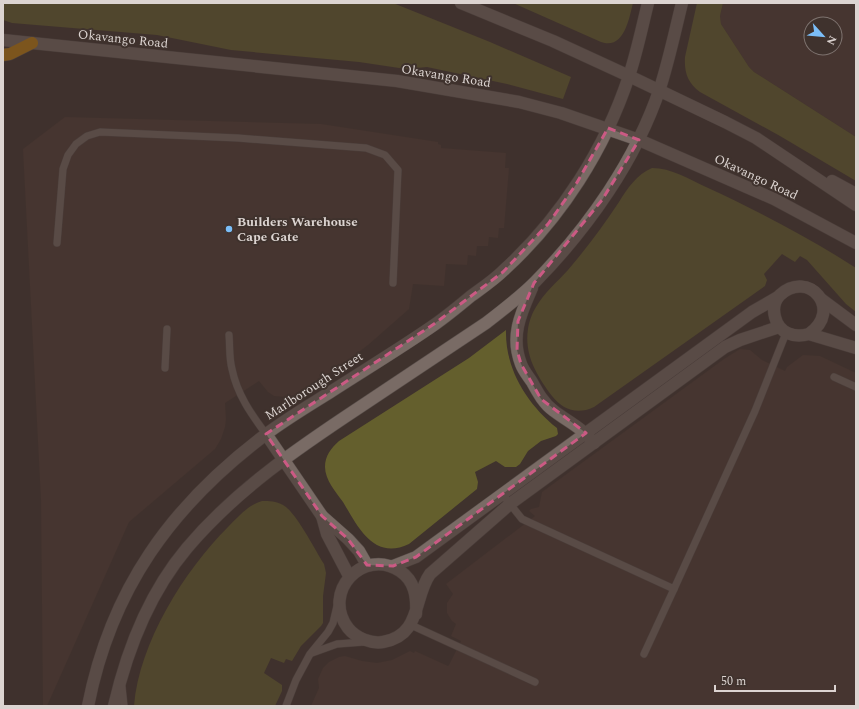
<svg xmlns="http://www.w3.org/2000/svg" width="859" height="709" font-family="Spectral,serif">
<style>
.built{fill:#4e3a33;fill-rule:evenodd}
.green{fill:#645f2d}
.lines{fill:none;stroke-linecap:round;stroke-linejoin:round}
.lane-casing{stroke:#584e4a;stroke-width:8}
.street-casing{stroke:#584e4a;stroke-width:13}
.secondary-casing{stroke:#584e4a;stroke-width:13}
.highway-casing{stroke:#584e4a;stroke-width:13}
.lane{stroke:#796b65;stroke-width:7}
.street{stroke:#796b65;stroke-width:12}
.secondary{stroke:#796b65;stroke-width:12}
.highway{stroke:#c6820a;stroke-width:12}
.marked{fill:none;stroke:#cb5a84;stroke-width:3;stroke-dasharray:8 5;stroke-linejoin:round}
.poi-dot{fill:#7bbef8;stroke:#3f322d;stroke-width:1.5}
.labels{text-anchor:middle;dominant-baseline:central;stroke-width:4;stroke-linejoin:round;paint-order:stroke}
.street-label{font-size:13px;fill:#dcd4d1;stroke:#3f322d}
.poi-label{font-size:13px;font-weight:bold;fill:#dcd4d1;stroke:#3f322d;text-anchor:start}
</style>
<rect width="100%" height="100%" fill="#3f322d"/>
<g class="built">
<path d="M723,3H856V137L754,72L749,67L721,24L720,16ZM811,24H835V48H811Z"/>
<path d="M65,117L321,124L438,142V144L441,145V148L506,153L505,168H509L504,228H499L498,238L489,237L488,246H477L476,256L468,255L467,265L446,264L444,286L413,284L409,309L368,345L339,367L294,395L287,397L274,396L268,392L259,381L225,403L226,419L225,427L221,439L215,449L129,522L47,706H43L41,500L23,149Z"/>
<path d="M740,349L750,350L762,360L785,371L787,367L803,355L820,356L856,373V706H311L319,688L318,679L323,668L329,662L339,657L345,656L362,661L377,663L392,660L410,651L414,653L415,651L448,666L449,665L461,641L451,636L456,624L452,621L447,613V603L453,594L446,584L535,516L529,511L531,509L539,507L542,492L724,359Z"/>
</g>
<g class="green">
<path d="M3,3H393L490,42L571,77L563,99L507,84L427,67L406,69L359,62L231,50L157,35L12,23L3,20Z"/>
<path d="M513,3H633C629,19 624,50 601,42Z"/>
<path d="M697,3H723L720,16L721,24L749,67L754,72L856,137V181L780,136L700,92C688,83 684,73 685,57Z"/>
<path d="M652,168C671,168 689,179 706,187C758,211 808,237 856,268V312L846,304L807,260L800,256L795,262L782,254L764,274L767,280L765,286L594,407C577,415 563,410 552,396C537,376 524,355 528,329C529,322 532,313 536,307C544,293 557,282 568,270C586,249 603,226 619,202C627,189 637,174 652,168Z"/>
<path d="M506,330C505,369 527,404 557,428L558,434L556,436L541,441L528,451L520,464L516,467H505L496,461L475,472L478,482L477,489L409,544C374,561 358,527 343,502C336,492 325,480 325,467C325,456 331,448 339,441L469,358Z"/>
<path d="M262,501C269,501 276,501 283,505C296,512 315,550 324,564L326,573L323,596V623L321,626L301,646L292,661L286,659L284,663L271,658L264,673L282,685V691L275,706H134C139,643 184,571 228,527C238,517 248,505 262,501Z"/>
</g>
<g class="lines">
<defs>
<g id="lane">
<path d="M57,243L63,169L68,155L76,144L87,136L100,132L238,138L366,148L385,155L398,170L393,283"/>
<path d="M229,335C230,346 229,358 232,369C237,394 251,414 266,434"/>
<path d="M165,368L167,329"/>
<path d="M834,377L856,387"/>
<path d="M502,494L522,519L674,589L755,411L786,333"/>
<path d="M411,625L535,682"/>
<path d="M312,653L337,644L364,642"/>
<path d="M644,654L674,589"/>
<path d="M122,687L124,706"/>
<path d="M286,706L296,680L310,654L328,632L333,623L337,606"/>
</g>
<g id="street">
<path d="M821,299L856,325"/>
<path d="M809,334C844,309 808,269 780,295C774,301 773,309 775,317C779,334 795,338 809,334L856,348"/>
<path d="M266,434L322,516L348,539L359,551L367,565"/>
<path d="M322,516L327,534L349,576"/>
<path d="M393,566L416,557L752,312L778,297"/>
<path d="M416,614C417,597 415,581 400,571C363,547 321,592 348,628C356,638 371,644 383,642C422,635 413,598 430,574L510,504L725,347L740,340L779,327"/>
</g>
<g id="secondary">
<path d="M461,3L553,41L629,76L725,122L756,138L856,205"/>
<path d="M3,40L397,81L519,102L561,113L639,140L774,199L856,243"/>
<path d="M832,181L856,194"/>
<path d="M532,288C521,313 510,336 521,364C523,370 528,376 532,382C538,393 544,404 554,411C570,423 581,427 594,443"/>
<path d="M88,706C111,589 171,506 265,435C286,419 310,405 332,391C366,369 401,348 434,325C447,316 459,306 471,296C482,288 494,280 504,270C561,218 605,149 629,76C637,52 642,27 648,3"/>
<path d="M114,706C127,650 150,592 187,548C236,490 298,448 360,407C402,379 444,351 486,323C503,310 520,297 535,282C588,228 636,160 660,88C669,60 675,31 682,3"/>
</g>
<path id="highway" d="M3,55L10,54L32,43"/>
</defs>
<use href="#lane" class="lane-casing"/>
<use href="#street" class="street-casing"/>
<use href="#secondary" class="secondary-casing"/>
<use href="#highway" class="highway-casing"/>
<use href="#lane" class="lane"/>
<use href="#street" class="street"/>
<use href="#secondary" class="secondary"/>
<use href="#highway" class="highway"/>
</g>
<path d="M0 0H859V709H0ZM608,128L639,140L602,200L534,283L518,321L517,350L521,364L541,399L586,433L416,557L393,566L367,565L348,539L322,516L266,434L434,324L503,272L548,224L575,186Z" fill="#3f322d" fill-opacity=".55" fill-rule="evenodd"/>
<path class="marked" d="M608,128L639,140L602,200L534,283L518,321L517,350L521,364L541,399L586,433L416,557L393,566L367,565L348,539L322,516L266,434L434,324L503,272L548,224L575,186Z"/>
<circle class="poi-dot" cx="229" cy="229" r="4"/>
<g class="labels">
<g class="street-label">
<text transform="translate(123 39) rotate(6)">Okavango Road</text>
<text transform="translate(446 76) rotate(9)">Okavango Road</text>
<text transform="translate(756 177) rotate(25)">Okavango Road</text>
<text transform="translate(314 386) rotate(-33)">Marlborough Street</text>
</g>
<g class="poi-label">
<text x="237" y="222">Builders Warehouse<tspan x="237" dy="15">Cape Gate</tspan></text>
</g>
</g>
<rect width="859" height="709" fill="none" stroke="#dcd4d1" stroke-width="8"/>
<g transform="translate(823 36) rotate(117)"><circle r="19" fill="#3f322d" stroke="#7e736f"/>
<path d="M0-3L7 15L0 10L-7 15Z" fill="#7bbef8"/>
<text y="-6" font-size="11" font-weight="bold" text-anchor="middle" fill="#dcd4d1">N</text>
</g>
<path d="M715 685v6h120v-6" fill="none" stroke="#dcd4d1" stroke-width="2"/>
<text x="721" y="685" font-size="12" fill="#dcd4d1" stroke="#3f322d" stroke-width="3" paint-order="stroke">50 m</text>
</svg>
